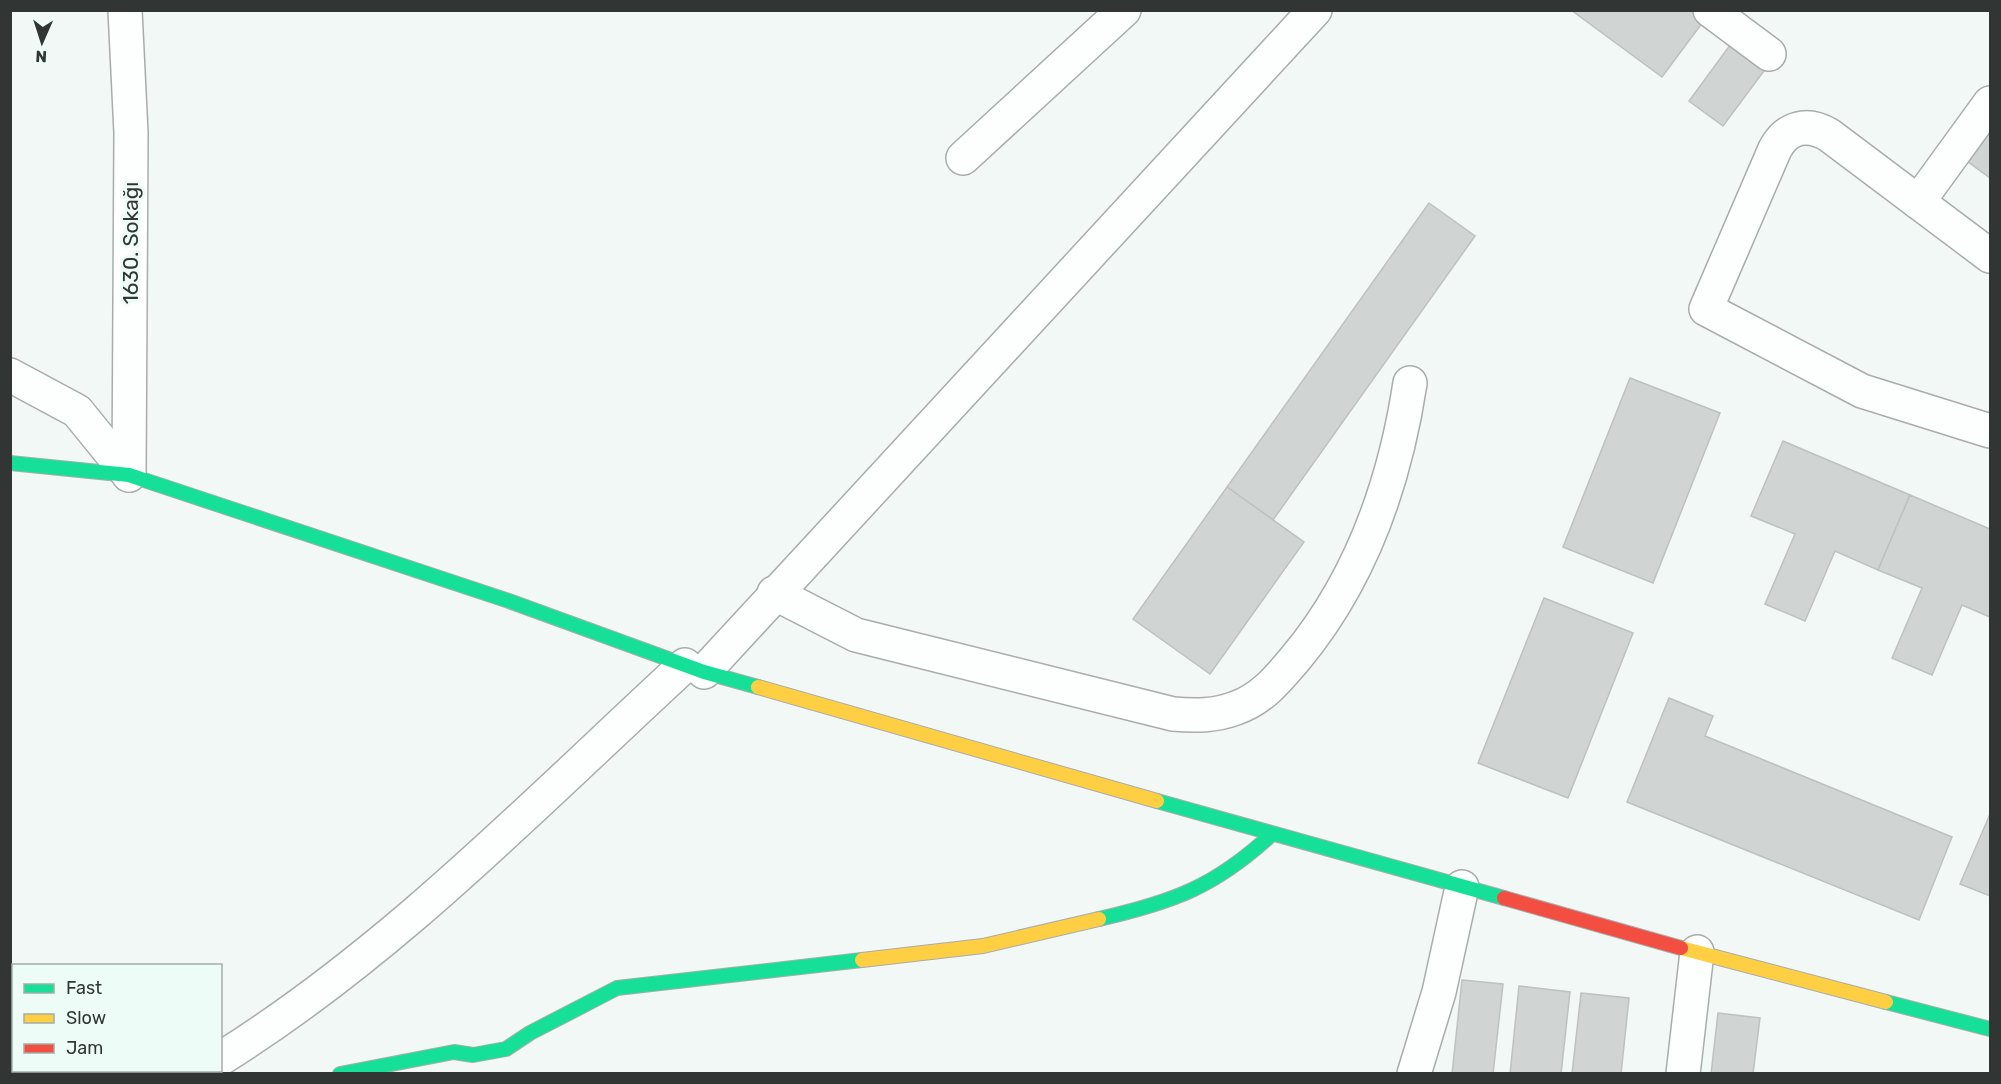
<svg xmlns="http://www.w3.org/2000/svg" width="2001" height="1084" font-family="Rubik,sans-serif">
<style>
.building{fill:#d0d5d3;stroke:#bdc2c1;stroke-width:1.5}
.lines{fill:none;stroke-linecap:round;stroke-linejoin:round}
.street-casing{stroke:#a8adac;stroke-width:36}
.fast-casing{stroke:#a8adac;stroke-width:16}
.slow-casing{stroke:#a8adac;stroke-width:16}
.jam-casing{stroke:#a8adac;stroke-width:16}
.street{stroke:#fdfefe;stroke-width:33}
.fast{stroke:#16e098;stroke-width:14}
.slow{stroke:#ffcf43;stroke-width:14}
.jam{stroke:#f24e42;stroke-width:14}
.labels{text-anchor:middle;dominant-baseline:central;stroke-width:6;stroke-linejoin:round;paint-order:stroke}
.street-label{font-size:21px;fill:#313634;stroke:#eefcf7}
</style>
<rect width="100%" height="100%" fill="#f2f8f6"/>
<g class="building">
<path d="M1571,10H1695L1706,18L1662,77Z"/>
<path d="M1733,41L1767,67L1723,126L1689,101Z"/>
<path d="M1981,127L1990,134V178L1960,156Z"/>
<path d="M1429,203L1475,236L1273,520L1227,487Z"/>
<path d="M1630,378L1720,413L1653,583L1563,547Z"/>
<path d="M1783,441L1910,495L1878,570L1835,551L1805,621L1765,604L1795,534L1751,516Z"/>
<path d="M1227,487L1304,542L1210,674L1133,619Z"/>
<path d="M1910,495L1990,529V617L1962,605L1932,675L1892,658L1922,588L1878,570Z"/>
<path d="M1544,598L1633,633L1568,798L1478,763Z"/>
<path d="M1669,698L1713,716L1705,736L1952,837L1919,920L1627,802Z"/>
<path d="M1990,814V896L1960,884Z"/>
<path d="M1462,980L1503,984L1493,1074H1452Z"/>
<path d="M1519,986L1570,992L1561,1074H1510Z"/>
<path d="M1581,993L1629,998L1621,1074H1572Z"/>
<path d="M1718,1013L1760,1018L1753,1074H1711Z"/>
</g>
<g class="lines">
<defs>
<g id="street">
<path d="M125,10L131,133L129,475"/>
<path d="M1710,10L1769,54"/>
<path d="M963,158L1124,10"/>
<path d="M1918,202L1990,103"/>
<path d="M1990,256L1829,135C1807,122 1787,127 1775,149L1706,309L1862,391L1990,431"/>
<path d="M10,375L77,411L129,475"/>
<path d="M774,593L856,635L1173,714C1195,716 1215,716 1236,708C1262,699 1278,679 1295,659C1361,580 1395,482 1410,383"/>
<path d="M704,672L1315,10"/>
<path d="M220,1059C393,951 536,802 685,665"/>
<path d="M1414,1074L1439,992L1462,887"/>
<path d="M1683,1074L1697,952"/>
</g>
<g id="fast">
<path d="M10,463L129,475L509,601L704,672L758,687"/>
<path d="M1157,801L1504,898"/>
<path d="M1099,919C1173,902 1215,887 1272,834"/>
<path d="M1886,1002L1990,1029"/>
<path d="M340,1074L454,1052L473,1055L506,1049L530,1033L617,988L862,960"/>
</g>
<g id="slow">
<path d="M758,687L1157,801"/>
<path d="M1681,948L1886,1002"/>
<path d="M862,960L983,946L1099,919"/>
</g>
<path id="jam" d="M1504,898L1681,948"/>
</defs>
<use href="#street" class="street-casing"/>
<use href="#fast" class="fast-casing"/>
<use href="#slow" class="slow-casing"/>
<use href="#jam" class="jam-casing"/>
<use href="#street" class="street"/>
<use href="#fast" class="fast"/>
<use href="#slow" class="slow"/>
<use href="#jam" class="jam"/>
</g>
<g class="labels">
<g class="street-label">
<text transform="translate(130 243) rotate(-90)">1630. Sokağı</text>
</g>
</g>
<rect width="2001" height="1084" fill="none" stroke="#313634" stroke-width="24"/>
<rect x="12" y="964" width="210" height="108" fill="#eefcf7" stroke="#a2ada9" stroke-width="1.5"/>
<rect x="24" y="984" width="30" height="9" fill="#16e098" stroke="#a2ada9" stroke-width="1.5"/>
<text x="66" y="994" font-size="18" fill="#313634">Fast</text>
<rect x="24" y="1014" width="30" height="9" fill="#ffcf43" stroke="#a2ada9" stroke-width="1.5"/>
<text x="66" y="1024" font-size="18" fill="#313634">Slow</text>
<rect x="24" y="1044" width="30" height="9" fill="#f24e42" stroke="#a2ada9" stroke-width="1.5"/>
<text x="66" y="1054" font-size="18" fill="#313634">Jam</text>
<g transform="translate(42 42) rotate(183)" stroke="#eefcf7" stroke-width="4.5" paint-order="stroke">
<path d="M0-4.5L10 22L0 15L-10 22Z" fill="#313634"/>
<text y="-9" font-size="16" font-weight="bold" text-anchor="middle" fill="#313634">N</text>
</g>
</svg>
